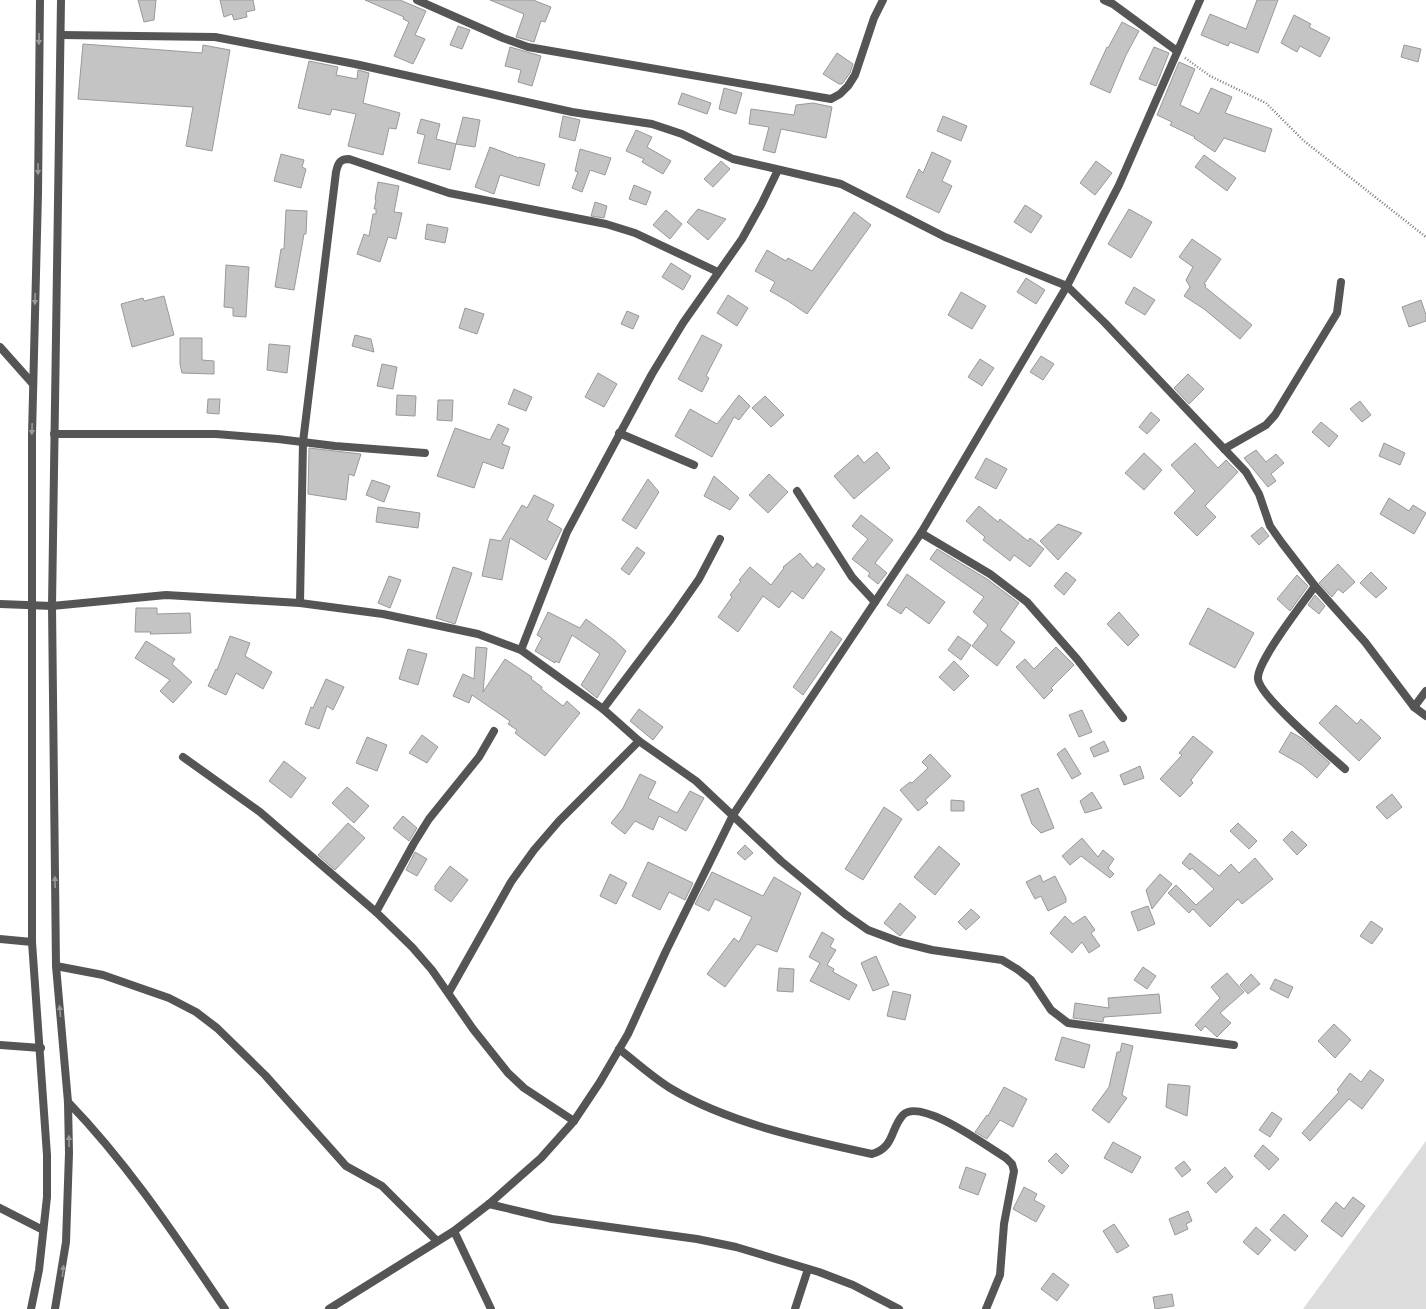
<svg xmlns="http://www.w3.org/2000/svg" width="1426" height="1309" font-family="Manrope,sans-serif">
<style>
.green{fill:#dcdcdc}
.building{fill:#c4c4c4;stroke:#999}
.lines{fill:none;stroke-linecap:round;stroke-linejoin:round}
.path{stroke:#777;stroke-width:2.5;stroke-dasharray:1 2;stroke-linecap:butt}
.minor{stroke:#555;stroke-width:8}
.tertiary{stroke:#555;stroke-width:8}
.oneway{fill:#999}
</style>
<rect width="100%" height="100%" fill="#fff"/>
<path class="green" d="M1426,1141V1309H1303Z"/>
<g class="building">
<path d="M138,0H156L154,20L144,22Z"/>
<path d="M220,0H253L255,10L246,12L247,17L234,20L232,14L224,17Z"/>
<path d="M365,0H400L426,11L415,35L425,39L413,64L394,56L409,22L403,19L404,17Z"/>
<path d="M490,0H533L551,7L545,22L541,21L534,42L516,37L524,14Z"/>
<path d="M1257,0H1278L1258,53L1230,42L1228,46L1201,35L1210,14L1246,29Z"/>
<path d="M1294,15L1311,24L1309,27L1330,38L1320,57L1300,46L1297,52L1281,43Z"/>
<path d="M1122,22L1139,31L1126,55L1110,93L1090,84L1107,47L1108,48Z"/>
<path d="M458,26L470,30L462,49L450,45Z"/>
<path d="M83,44L202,53L203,45L230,50L212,151L186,146L193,107L78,99Z"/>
<path d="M1404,45L1421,49L1418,62L1401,57Z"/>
<path d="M510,47L541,56L532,86L518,82L521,70L505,66Z"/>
<path d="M1154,47L1169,53L1156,86L1139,79Z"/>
<path d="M837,53L853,64L850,73L842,84H839L823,74Z"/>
<path d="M309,61L338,67L336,75L357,79L358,70L369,73L363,103L400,113L396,129L389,128L383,155L348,146L356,114L332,109L330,115L298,108Z"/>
<path d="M1179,62L1195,69L1180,105L1199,114L1211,88L1232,97L1225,113L1272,129L1265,152L1224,138L1215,152L1194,138L1195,137L1170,125L1172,122L1157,115Z"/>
<path d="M724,88L742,93L736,114L719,109Z"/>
<path d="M682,93L711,103L707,114L678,104Z"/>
<path d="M813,103L832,107L826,138L781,129L775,153L763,150L769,127L749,124L751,109L794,115L796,105Z"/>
<path d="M563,116L580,120L575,141L559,137Z"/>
<path d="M943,116L967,126L961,141L937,131Z"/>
<path d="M463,117L480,120L475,147L456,144Z"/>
<path d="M421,119L440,124L436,139L456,144L450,170L418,163L425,135L417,133Z"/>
<path d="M636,130L652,137L647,147L671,161L663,174L642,162L644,159L626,151Z"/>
<path d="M490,147L519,158V157L545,164L539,186L500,175L494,194L475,187Z"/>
<path d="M580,149L611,158L605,175L590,170L582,192L572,188L578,172L575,171Z"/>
<path d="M932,152L951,161L942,181L952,186L939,213L906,197L919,169L923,173Z"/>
<path d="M281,154L304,160L302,167L306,169L301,188L274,181Z"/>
<path d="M1204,155L1236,178L1227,191L1195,167Z"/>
<path d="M721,161L730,169L713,187L704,179Z"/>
<path d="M1096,161L1112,173L1095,195L1080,183Z"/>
<path d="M378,182L399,186L394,212L402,213L396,239L388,237L380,262L357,254L364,234L369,236L373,214H376V209H374L376,200L375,199Z"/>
<path d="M634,185L651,192L646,205L629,199Z"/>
<path d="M595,202L607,206L604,218L591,216Z"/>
<path d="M1025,205L1042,216L1031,233L1014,222Z"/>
<path d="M698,209L726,219L708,240L687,222Z"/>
<path d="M1129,209L1152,222L1131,258L1108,244Z"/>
<path d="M286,210L307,211L306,234H304L294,290L275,287L281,249H284Z"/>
<path d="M666,210L682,224L670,239L653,225Z"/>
<path d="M854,212L871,225L807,314L788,301L770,291L775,282L755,271L767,250L786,261L788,258L812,271Z"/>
<path d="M427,224L448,228L445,243L425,239Z"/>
<path d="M1192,239L1221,259L1204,284L1206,285L1205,287L1252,325L1240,339L1204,309L1184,296L1190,287L1186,280L1193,267L1179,257Z"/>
<path d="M671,263L691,276L683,290L662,277Z"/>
<path d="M226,265L249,267L246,317L233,316V308L224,307Z"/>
<path d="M1026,278L1045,290L1036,304L1017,292Z"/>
<path d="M1134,287L1155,300L1145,315L1125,303Z"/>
<path d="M961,292L986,306L972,329L948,315Z"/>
<path d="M728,295L748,308L737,326L717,313Z"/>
<path d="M164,296L174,335L132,347L121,304L143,298L144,301Z"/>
<path d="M1421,300L1426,315V321L1409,327L1402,307Z"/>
<path d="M465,308L484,314L477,334L459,328Z"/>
<path d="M627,311L639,316L633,329L621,324Z"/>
<path d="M355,335L371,339L374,352L352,346Z"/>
<path d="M702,335L722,345L706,376L709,378L702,392L678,379Z"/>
<path d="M180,338H202V360L214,361V374L182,373L180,364Z"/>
<path d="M269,344L290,346L287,373L267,370Z"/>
<path d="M1041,356L1054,364L1043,380L1030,372Z"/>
<path d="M980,359L994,368L982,386L968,377Z"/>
<path d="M382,364L397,367L393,389L377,386Z"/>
<path d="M598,373L617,384L604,407L585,397Z"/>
<path d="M1188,374L1204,389L1189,404L1174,388Z"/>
<path d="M514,389L532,397L526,411L508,404Z"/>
<path d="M397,395L416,396L415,416L396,415Z"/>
<path d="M739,395L750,406L739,420L734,417L712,457L675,436L690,409L717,424Z"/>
<path d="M765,396L784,415L771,427L752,408Z"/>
<path d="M208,399H220L219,414L207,413Z"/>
<path d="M438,400H453L452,421L437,420Z"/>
<path d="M1360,401L1371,415L1362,422L1350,409Z"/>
<path d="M1151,412L1160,420L1147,434L1139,427Z"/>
<path d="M1321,422L1338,436L1329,447L1312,432Z"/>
<path d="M498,424L509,429L502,444L510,447L503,469L483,462L474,488L437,476L455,428L490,440Z"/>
<path d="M1195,443L1218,468L1226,460L1238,472L1205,506L1216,517L1197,536L1174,513L1195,491L1171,465Z"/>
<path d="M1384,443L1405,453L1400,465L1379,456Z"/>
<path d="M309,448L361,454L354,476L349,474L346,500L308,494Z"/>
<path d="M1256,450L1266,462L1276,454L1284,463L1271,474L1276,481L1268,487L1244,458Z"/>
<path d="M877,452L890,468L854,499L834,476L858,455L864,463Z"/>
<path d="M1144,453L1162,470L1144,490L1125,473Z"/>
<path d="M986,458L1007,469L996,489L975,478Z"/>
<path d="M769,474L788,492L768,513L749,495Z"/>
<path d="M714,476L739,498L730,510L704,496Z"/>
<path d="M648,479L659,492L636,529L622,520Z"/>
<path d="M372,480L390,486L384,502L366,495Z"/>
<path d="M534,495L554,505L547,520L562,529L546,560L510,538L502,580L482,576L490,539L501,541L522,505L527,508Z"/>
<path d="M1389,498L1409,511L1413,505L1426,513L1414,534L1380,514Z"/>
<path d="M979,506L998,522L1000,519L1028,541L1030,538L1044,549L1030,567L1014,555L1010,561L983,540L985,537L966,521Z"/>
<path d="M378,507L420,513L418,528L376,522Z"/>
<path d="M861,515L893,540L875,563L887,573L878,584L868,576L870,573L852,559L868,539L852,526Z"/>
<path d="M1058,524L1082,533L1058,560L1040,541Z"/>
<path d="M1262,527L1269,536L1259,545L1251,536Z"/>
<path d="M637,547L645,553L629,575L621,569Z"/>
<path d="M937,549L987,579L1019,603L1000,630L1015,642L997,666L972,646L988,625L973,612L984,597L930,559Z"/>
<path d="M800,553L813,568L817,563L825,569L803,599L792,591L779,608L763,596L738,632L718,617L732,597L730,595L741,581L739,580L750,567L771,585L784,568L783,567Z"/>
<path d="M1338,564L1355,582L1343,593L1338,589L1332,597L1319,583Z"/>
<path d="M453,567L472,573L455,624L436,618Z"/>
<path d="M1066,572L1076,580L1064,595L1054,586Z"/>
<path d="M1371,572L1387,588L1376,598L1360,583Z"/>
<path d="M907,574L945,602L929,624L906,607L901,614L887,605Z"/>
<path d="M1297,575L1308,586L1290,611L1277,599Z"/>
<path d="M389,576L401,580L390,608L378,603Z"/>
<path d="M1315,595L1325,606L1319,614L1308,605Z"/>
<path d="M136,608H157V614L190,613L191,633L150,634L151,632H135Z"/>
<path d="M1208,608L1254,633L1235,668L1189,644Z"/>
<path d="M548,612L580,628L586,619L614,640L626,651L597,698L581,685L600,654L572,635L559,663L556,661L555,663L535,651L542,638L537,635Z"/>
<path d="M1119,612L1139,635L1128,646L1107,624Z"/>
<path d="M831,631L842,639L803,695L793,687Z"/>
<path d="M230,636L250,643L245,656L272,672L263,689L236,673L226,695L208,686L216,669L217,670Z"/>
<path d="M958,636L971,645L961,660L948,650Z"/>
<path d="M146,641L175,659L172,664L192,682L173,703L160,691L170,680L135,658Z"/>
<path d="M476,647L487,648L483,692L505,659L532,677L531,679L542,687L541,689L563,706L567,701L580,713L545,756L515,733L517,730L508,724L510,721L472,695L469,703L453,696L463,674L474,679Z"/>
<path d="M1056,647L1074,665L1051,688L1053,690L1044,699L1016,667L1025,659L1034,669Z"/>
<path d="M408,649L427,654L418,685L399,679Z"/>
<path d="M954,661L969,676L954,691L939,677Z"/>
<path d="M326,679L344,687L333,710L327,706L319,729L305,724L311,707L313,708Z"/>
<path d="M1336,705L1357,724L1361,719L1381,738L1359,761L1319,723Z"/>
<path d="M639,709L663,727L653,740L630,721Z"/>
<path d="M1082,710L1092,732L1079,737L1069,715Z"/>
<path d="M1291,732L1303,739L1330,763L1317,778L1302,765L1279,752Z"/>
<path d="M422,735L438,747L427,763L409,753Z"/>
<path d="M1193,736L1213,752L1191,780L1193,783L1180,797L1160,779L1182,755L1179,753Z"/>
<path d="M367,737L387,745L377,771L356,763Z"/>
<path d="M1104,741L1109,751L1094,757L1090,748Z"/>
<path d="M1065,748L1081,774L1072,779L1057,754Z"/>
<path d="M930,754L951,776L925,800L928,803L918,811L900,790L910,782L912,783L928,768L922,762Z"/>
<path d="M284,761L306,778L291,798L269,781Z"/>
<path d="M1140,766L1144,778L1124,785L1120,775Z"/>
<path d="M640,774L656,782L648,798L677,813L690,791L704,798L686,831L659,816L653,830L635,821L625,834L611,823L623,808Z"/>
<path d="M347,787L369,806L354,823L332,803Z"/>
<path d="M1038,788L1054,828L1041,833L1032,824L1021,795Z"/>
<path d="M1092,792L1102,808L1085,813L1080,801Z"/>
<path d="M1392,794L1402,807L1387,819L1376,807Z"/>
<path d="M951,800L964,801V811H951Z"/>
<path d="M884,807L902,819L863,880L845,869Z"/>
<path d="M403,816L417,828L409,841L393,828Z"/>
<path d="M348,823L365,838L335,870L318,855Z"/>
<path d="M1238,823L1257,841L1249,849L1230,831Z"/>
<path d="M1292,831L1307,845L1297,855L1283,840Z"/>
<path d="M1082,838L1098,857L1103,850L1114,859L1108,868L1114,874L1110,878L1081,856L1070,865L1062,856Z"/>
<path d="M745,845L753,853L745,860L737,853Z"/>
<path d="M939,846L960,864L935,895L914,877Z"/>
<path d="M415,852L427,859L417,876L406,870Z"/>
<path d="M1190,853L1219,876L1231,864L1239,873L1255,858L1273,879L1242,904L1238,899L1210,927L1193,909L1189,913L1168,893L1176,885L1196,905L1214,889L1192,868L1190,870L1182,863Z"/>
<path d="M648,862L693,883L685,900L669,892L660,910L632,896Z"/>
<path d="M450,866L468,880L451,902L435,890V886Z"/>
<path d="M712,872L763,896L774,877L801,893L777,952L757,944L725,987L707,974L734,938L739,942L752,917L715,899L709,911L695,904Z"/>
<path d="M610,874L627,883L616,904L600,896Z"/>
<path d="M1160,874L1172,884L1152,909L1146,890Z"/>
<path d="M1040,875L1043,882L1055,876L1066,898V902L1048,911L1041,896L1035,899L1026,882Z"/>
<path d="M900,903L916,917L900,936L884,923Z"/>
<path d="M1148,906L1155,924L1138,931L1131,912Z"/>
<path d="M971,909L980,917L966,930L958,922Z"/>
<path d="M1065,916L1073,924L1085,916L1095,930L1091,933L1100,946L1089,953L1082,942L1072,953L1050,933Z"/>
<path d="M1371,921L1383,929L1372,944L1360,936Z"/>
<path d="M822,932L834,939L830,947L836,950L827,965L834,969L833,972L857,985L849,1000L810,981L820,963L809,957Z"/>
<path d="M876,956L889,985L873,991L861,963Z"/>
<path d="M1143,967L1156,976L1147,989L1134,980Z"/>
<path d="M779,968L794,969L793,992L777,991Z"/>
<path d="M1227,973L1244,992L1220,1013L1231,1023L1217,1037L1205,1026L1201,1031L1195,1025L1220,998L1211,987Z"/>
<path d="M1251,974L1260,984L1248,994L1240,985Z"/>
<path d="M1275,979L1293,987L1288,998L1270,989Z"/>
<path d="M893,991L911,995L905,1020L887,1016Z"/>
<path d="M1159,994L1161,1013L1104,1017L1103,1022L1073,1018L1075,1003L1109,1008L1108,998Z"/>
<path d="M1334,1024L1351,1040L1335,1058L1318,1041Z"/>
<path d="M1062,1037L1090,1045L1084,1068L1055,1060Z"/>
<path d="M1122,1043L1133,1046L1122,1095L1127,1098L1109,1123L1092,1110L1109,1087L1117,1052H1120Z"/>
<path d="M1370,1070L1384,1080L1362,1109L1349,1099L1310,1141L1302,1133L1339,1092L1337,1090L1350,1073L1361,1082Z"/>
<path d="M1168,1084L1190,1086L1187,1116L1166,1107Z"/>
<path d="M1004,1087L1027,1099L1013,1127L1000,1120L987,1139L975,1132L987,1115L988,1116Z"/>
<path d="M1272,1112L1282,1119L1270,1137L1259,1130Z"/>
<path d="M1113,1142L1141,1157L1132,1173L1104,1158Z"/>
<path d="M1263,1145L1279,1159L1269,1170L1254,1156Z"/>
<path d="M1056,1153L1069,1166L1062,1174L1048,1161Z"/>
<path d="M1184,1161L1191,1170L1182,1177L1175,1168Z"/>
<path d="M966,1167L986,1174L978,1195L959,1188Z"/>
<path d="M1225,1167L1233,1177L1216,1193L1207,1183Z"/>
<path d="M1024,1187L1037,1194L1034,1200L1045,1206L1036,1222L1013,1209Z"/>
<path d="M1353,1197L1365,1206L1342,1237L1321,1221L1336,1202L1344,1209Z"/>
<path d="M1188,1211L1192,1221L1186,1224L1188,1229L1175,1235L1169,1219Z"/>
<path d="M1284,1214L1308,1236L1295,1251L1270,1230Z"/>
<path d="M1114,1224L1129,1246L1117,1253L1103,1231Z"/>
<path d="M1256,1227L1271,1240L1258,1255L1243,1242Z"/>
<path d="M1053,1273L1069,1285L1057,1301L1041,1289Z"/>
<path d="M1172,1294L1174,1306L1155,1309L1153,1297Z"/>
</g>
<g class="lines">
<path class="path" d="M1185,58L1210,76L1266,103L1304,141L1426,237"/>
<g class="minor">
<path d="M417,0L503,38L528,47L831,99L840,94L848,86L855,75L874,18L883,0"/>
<path d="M1104,0L1113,4L1177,51"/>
<path d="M61,35L215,37L355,64L572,112L652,124L682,134L733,159L841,184L945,237L1067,286L1105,323L1246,472L1259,494L1270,526L1282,543L1315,586L1365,642L1414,707L1426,716"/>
<path d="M0,347L33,384"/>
<path d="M619,433L694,465"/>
<path d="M54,434H216L278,439L335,446L425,453"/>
<path d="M1224,449L1266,425L1275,415L1337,313L1341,282"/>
<path d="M797,491L852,577L875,602"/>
<path d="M921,533L990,574L1027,602L1077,659L1123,718"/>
<path d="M1315,586C1304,602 1256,662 1258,679C1260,697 1328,754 1345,769"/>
<path d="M300,603L303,442L336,172C338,163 340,159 349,159L449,193L606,224L635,233L718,272"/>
<path d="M0,604L52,606L166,595L300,603L383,614L478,634L521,650L603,709L639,741L696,781L781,861L845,914L868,930L900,942L932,950L1002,960L1017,969L1031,980L1051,1010L1068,1023L1234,1045"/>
<path d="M521,650L567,532L652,374L683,323L742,239L761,205L778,170"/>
<path d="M1414,707L1426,691"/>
<path d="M603,709L671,619L699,579L720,539"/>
<path d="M183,757L260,812L376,912L412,947L432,970L473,1029L508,1073L524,1088L574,1121"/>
<path d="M376,912L414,843L429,819L479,757L494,731"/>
<path d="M0,939L32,942"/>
<path d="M56,966L103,975L169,998L196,1012L217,1028L265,1075L346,1166L382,1186L437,1241"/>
<path d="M449,992L511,882L534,850L559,821L639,741"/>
<path d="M0,1045L41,1048"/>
<path d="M619,1049C636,1062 652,1077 670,1088C728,1123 807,1140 872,1154C895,1147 890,1129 903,1115C921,1097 989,1148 1006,1158L1012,1164L1014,1171L1004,1224L1000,1275L986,1309"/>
<path d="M68,1102C129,1165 176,1237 225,1309"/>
<path d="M489,1204L552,1219L697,1239L736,1247L819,1272L853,1285L899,1309"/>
<path d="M0,1208L43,1230"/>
<path d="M454,1231L491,1309"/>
<path d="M329,1309L454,1231L489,1204L541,1158L574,1121L600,1082L628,1034L666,951L733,815L921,533L1067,286L1119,185L1200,0"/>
<path d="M795,1309L808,1269"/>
</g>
<g class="tertiary">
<path d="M31,1309L39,1270L47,1197V1155L32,942V435L38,193L40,0"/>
<path d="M55,1309L66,1242L69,1153L68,1102L56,966L52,606L61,0"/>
</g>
</g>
<defs><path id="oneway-solid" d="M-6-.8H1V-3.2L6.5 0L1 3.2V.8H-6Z"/></defs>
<g class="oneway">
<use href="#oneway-solid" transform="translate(39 39) rotate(91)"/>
<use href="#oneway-solid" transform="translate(38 169) rotate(90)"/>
<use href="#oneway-solid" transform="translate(35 299) rotate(91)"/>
<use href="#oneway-solid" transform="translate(32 429) rotate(92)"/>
<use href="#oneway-solid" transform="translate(55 882) rotate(-91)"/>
<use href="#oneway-solid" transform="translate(60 1011) rotate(-95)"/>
<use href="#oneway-solid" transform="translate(69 1141) rotate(-91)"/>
<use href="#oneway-solid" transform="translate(63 1271) rotate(-83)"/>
</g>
</svg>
